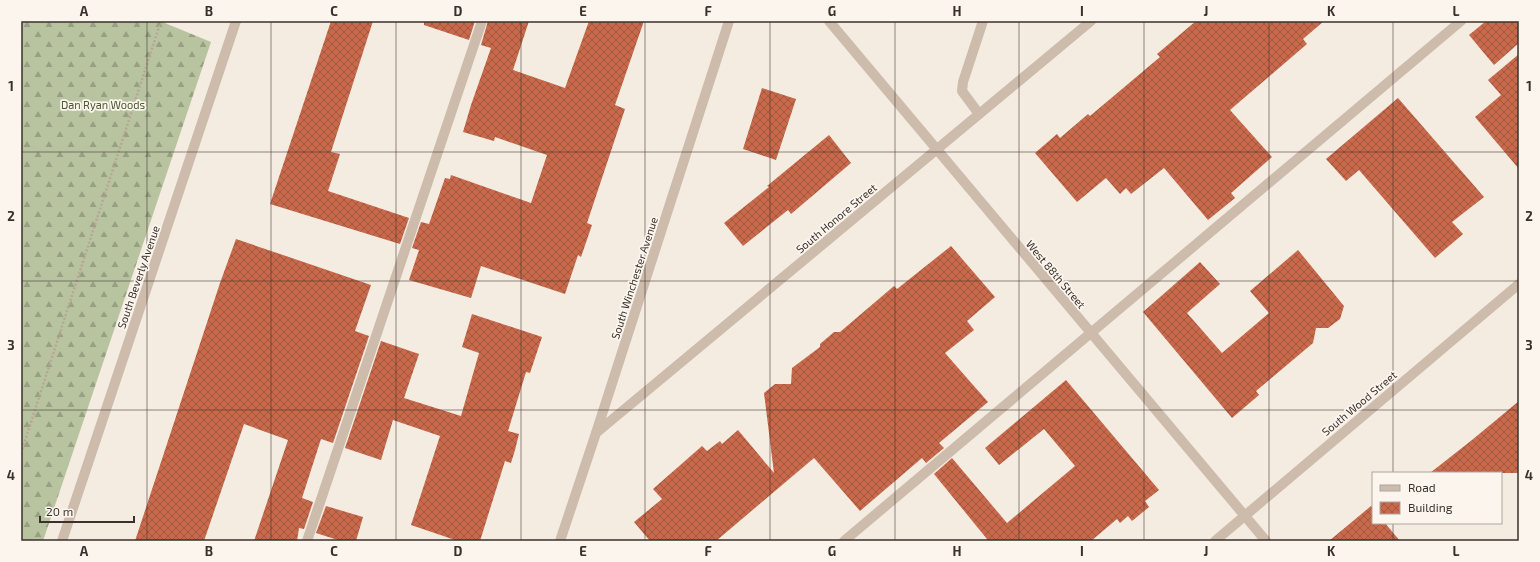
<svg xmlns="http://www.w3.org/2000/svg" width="1540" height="562" font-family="'Exo 2',sans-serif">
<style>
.forest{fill:url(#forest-firs)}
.building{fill:url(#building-cross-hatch)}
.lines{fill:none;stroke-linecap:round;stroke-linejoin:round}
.path{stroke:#b9a596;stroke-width:2.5;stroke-dasharray:2 2;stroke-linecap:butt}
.minor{stroke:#cdbbac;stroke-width:10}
.grid{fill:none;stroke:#3b302b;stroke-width:1;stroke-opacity:0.55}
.labels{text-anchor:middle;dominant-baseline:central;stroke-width:3.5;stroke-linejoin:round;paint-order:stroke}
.park-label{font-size:11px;fill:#4a5a2e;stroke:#fbf5ee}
.street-label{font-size:11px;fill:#3b302b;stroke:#fbf5ee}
.neatline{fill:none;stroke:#3b302b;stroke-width:1.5}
.grid-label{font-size:13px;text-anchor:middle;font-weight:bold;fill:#3b302b}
</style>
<defs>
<pattern id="forest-firs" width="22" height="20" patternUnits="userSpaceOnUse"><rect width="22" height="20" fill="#b8c4a0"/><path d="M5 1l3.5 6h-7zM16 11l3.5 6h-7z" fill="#97a083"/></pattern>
<pattern id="building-cross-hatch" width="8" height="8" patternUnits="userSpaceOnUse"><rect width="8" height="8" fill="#c8694b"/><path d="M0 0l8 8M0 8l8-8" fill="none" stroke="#a4573f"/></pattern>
</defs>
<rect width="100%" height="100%" fill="#f4ebe1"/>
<path class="forest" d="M21,21H160L211,42L43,541H21Z"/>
<g class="building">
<path d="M331,21H373L331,152L340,154L328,191L409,218L400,244L270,204Z"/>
<path d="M424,21H475L469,40L424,25Z"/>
<path d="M488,21H529L513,70L565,88L589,21H644L615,105L625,109L587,223L592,225L581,257L578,255L565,294L481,266L471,298L409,280L419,250L412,248L421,222L429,224L445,178L450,179L451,175L531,203L547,155L495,137L494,141L463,132L471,105L491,48L481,45Z"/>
<path d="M1196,21H1324L1303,39L1307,44L1230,110L1272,157L1231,193L1235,198L1208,220L1164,168L1131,194L1126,188L1120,194L1106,178L1077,202L1035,153L1057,134L1060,138L1088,114L1090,116L1160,57L1157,54Z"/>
<path d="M1486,21H1519V43L1494,65L1469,35Z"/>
<path d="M1519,54V169L1475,117L1501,95L1488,80Z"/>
<path d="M762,88L796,99L776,160L743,149Z"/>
<path d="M1398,98L1484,197L1452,222L1463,234L1435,258L1359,170L1346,181L1326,159Z"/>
<path d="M829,135L851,163L791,214L788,210L743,246L724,223L769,187L767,186Z"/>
<path d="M236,239L371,285L355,331L369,336L333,443L321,439L302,498L313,502L304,529L299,528L297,541H254L288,440L244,424L204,541H135L220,283Z"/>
<path d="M951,246L995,297L967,321L974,330L945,353L988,402L939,443L944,448L926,463L922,458L860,511L814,458L716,541H650L634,522L662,499L653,489L702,446L707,451L720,441L722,444L738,430L774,473L764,393L775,384H791L792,368L820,347V344L834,332H840L894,286L897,289Z"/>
<path d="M1298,250L1344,306L1340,319L1328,328H1316L1313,343L1256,391L1259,395L1232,418L1143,312L1200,262L1220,284L1187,313L1222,353L1269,313L1250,291Z"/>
<path d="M472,314L542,337L530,373L526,372L508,431L519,434L515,450L511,463L505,461L480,541H458L411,525L440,436L393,420L381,460L345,448L381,341L419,354L404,398L461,416L479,353L462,347Z"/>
<path d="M1066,380L1159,490L1145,501L1149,507L1132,521L1128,516L1120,523L1117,519L1091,541H985L987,539L934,474L952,458L1007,523L1075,466L1044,429L999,465L985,448Z"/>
<path d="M1519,401V473H1430L1472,440Z"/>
<path d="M326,506L363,517L356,541H341L316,533Z"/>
<path d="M1371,506L1373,508V523H1385L1400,541H1329Z"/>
</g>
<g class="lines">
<path class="path" d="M21,453L161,21"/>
<g class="minor">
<path d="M829,21L1266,541"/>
<path d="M979,114L962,91L963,82L983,21"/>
<path d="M596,433L1091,21"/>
<path d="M62,541L236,21"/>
<path d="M307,541L482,21"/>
<path d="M560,541L596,433L729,21"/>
<path d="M844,541L1461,21"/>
<path d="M1215,541L1519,284"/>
</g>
</g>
<path class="grid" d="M147,21V541M271,21V541M396,21V541M521,21V541M645,21V541M770,21V541M895,21V541M1019,21V541M1144,21V541M1269,21V541M1393,21V473M21,152H1519M21,281H1519M21,410H1519M1393,523V541"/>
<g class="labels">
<g class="park-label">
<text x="103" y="104">Dan Ryan Woods</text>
</g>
<g class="street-label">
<text transform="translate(836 218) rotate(-40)">South Honore Street</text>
<text transform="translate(1056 274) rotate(50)">West 88th Street</text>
<text transform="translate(138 277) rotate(-71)">South Beverly Avenue</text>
<text transform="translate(634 278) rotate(-72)">South Winchester Avenue</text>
<text transform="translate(1359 403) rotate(-40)">South Wood Street</text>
</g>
</g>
<rect width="1540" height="562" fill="none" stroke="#fbf5ee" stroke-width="44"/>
<rect x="1372" y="472" width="130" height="52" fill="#fbf5ee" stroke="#aea6a0"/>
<rect x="1380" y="485" width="20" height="6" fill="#cdbbac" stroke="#aea6a0"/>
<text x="1408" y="492" font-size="12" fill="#3b302b">Road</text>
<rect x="1380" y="502" width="20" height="12" fill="url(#building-cross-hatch)" stroke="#aea6a0"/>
<text x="1408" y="512" font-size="12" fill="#3b302b">Building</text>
<path d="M40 516v6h94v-6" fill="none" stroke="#3b302b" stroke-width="2"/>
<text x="46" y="516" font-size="12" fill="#3b302b" stroke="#fbf5ee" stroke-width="3" paint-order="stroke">20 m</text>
<rect x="22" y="22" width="1496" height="518" class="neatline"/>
<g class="grid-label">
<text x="84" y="16">A</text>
<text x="209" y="16">B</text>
<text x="334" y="16">C</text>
<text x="458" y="16">D</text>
<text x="583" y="16">E</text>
<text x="708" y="16">F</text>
<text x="832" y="16">G</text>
<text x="957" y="16">H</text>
<text x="1082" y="16">I</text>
<text x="1206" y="16">J</text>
<text x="1331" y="16">K</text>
<text x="1456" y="16">L</text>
<text x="11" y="91">1</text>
<text x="1529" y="91">1</text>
<text x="11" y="221">2</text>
<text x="1529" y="221">2</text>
<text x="11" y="350">3</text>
<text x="1529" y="350">3</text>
<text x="11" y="480">4</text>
<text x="1529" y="480">4</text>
<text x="84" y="556">A</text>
<text x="209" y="556">B</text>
<text x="334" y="556">C</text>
<text x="458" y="556">D</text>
<text x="583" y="556">E</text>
<text x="708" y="556">F</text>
<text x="832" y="556">G</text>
<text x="957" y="556">H</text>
<text x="1082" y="556">I</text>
<text x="1206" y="556">J</text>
<text x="1331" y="556">K</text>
<text x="1456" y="556">L</text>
</g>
</svg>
